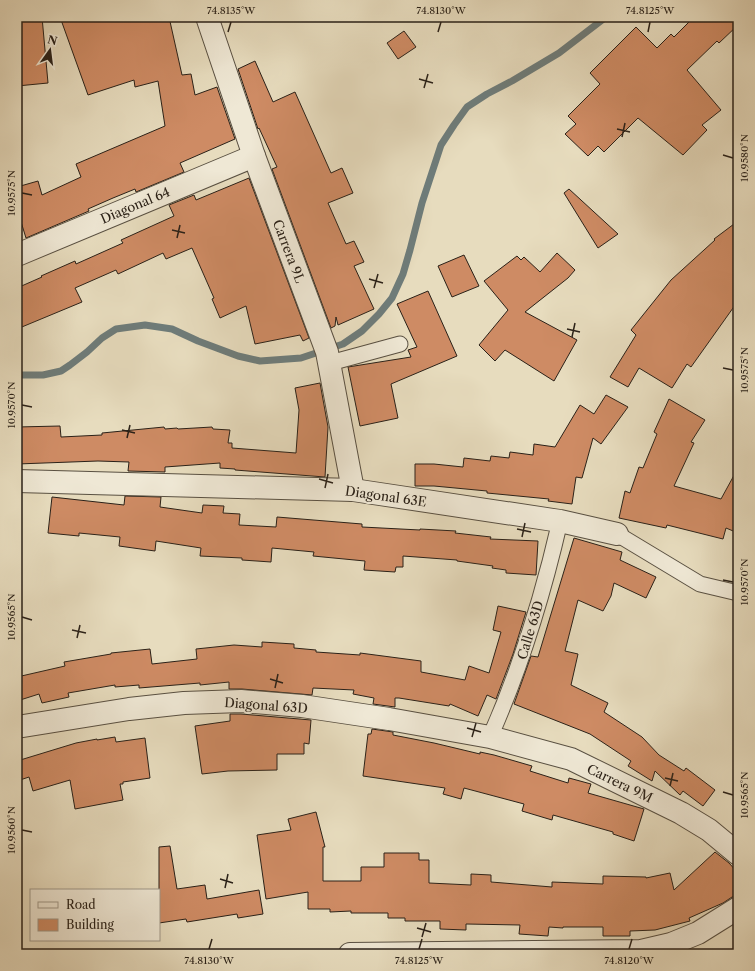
<svg xmlns="http://www.w3.org/2000/svg" width="755" height="971" font-family="'Libre Caslon Text',serif">
<style>
.lines{fill:none;stroke-linecap:round;stroke-linejoin:round}
.stream{stroke:#6e7c7a;stroke-width:7}
.building{fill:#ce8b64;stroke:#2a2118}
.lane-casing{stroke:#595042;stroke-width:17}
.street-casing{stroke:#595042;stroke-width:24}
.lane{stroke:#efe8d5;stroke-width:15}
.street{stroke:#efe8d5;stroke-width:22}
.ticks{fill:none;stroke:#2a2118;stroke-width:1.5}
.labels{text-anchor:middle;dominant-baseline:central;stroke-width:4;stroke-linejoin:round;paint-order:stroke}
.street-label{font-size:13px;fill:#2a2118;stroke:#efe8d5}
.neatline{fill:none;stroke:#2a2118;stroke-width:1.5}
.ticks-label{font-size:10px;text-anchor:middle;fill:#2a2118}
</style>
<rect width="100%" height="100%" fill="#e7dcbe"/>
<filter id="stains"><feTurbulence type="fractalNoise" baseFrequency=".005" numOctaves="4"/><feColorMatrix values="0 0 0 0 .2 0 0 0 0 .09 0 0 0 0 .02 0 0 0 .5 -.17"/></filter>
<radialGradient id="worn" r=".72"><stop offset=".6" stop-color="#630" stop-opacity="0"/><stop offset="1" stop-color="#630" stop-opacity=".3"/></radialGradient>
<g class="lines">
<path class="stream" d="M17,375H43L61,371L70,365L87,352L102,338L116,329L145,325L172,329L198,341L238,356L260,361L301,358L343,344L362,331L379,314L392,298L403,274L410,250L422,203L441,145L454,125L467,107L487,94L512,81L559,53L606,17"/>
</g>
<g class="building">
<path d="M17,17H42L48,83L17,86Z"/>
<path d="M60,17H169L182,75L191,74L195,95L217,87L235,139L180,163L184,172L136,192L135,189L113,198L88,209L89,211L26,238L17,209V187L38,181L42,195L81,177L76,164L165,126L158,81L135,87L134,80L88,95Z"/>
<path d="M694,17H738V25L719,43L717,41L687,70L721,110L702,125L707,130L683,155L638,118L604,152L598,146L588,156L565,134L576,124L568,116L600,84L590,73L636,27L657,48L671,34L674,37Z"/>
<path d="M404,31L416,47L398,59L387,43Z"/>
<path d="M255,61L273,102L295,92L331,173L342,168L353,193L328,203L346,244L354,241L364,262L354,266L374,309L338,325L336,317L335,326L331,328L272,169L277,167L259,128L258,129L238,69Z"/>
<path d="M249,178L309,338L303,341L300,335L255,344L246,306L220,318L212,299L214,298L192,248L166,259L163,253L118,274L116,270L75,288L82,302L17,329V288L42,277L41,276L75,261L76,264L123,243L121,240L174,216L169,205L194,195L196,200Z"/>
<path d="M569,189L618,234L598,248L564,193Z"/>
<path d="M738,221V301L691,367L687,364L672,388L639,368L628,387L610,377L636,335L631,330L671,280L715,240L714,239Z"/>
<path d="M557,253L575,270L568,278L525,312L577,340L554,381L505,350L495,361L479,345L508,310L484,281L517,256L521,260L524,257L540,272Z"/>
<path d="M464,255L479,286L452,297L438,266Z"/>
<path d="M428,291L457,356L391,384L398,418L360,426L348,367L411,357L408,350L417,347L397,304Z"/>
<path d="M320,383L328,427L325,477L235,470V469L220,468V463L165,467V472L128,471L129,462L98,461L17,464V427L60,426L61,437L102,435V433L164,427L165,429L177,428L178,429L212,427L213,429L230,430L228,443H232V448L296,453L299,410L295,388Z"/>
<path d="M606,395L628,407L601,444L593,438L582,478L576,477L572,504L548,501L549,499L487,493V491L434,486H415V464H434L463,467L464,458L490,461L491,456L509,458L510,452L533,455L534,444L555,447L580,405L594,414Z"/>
<path d="M669,399L705,420L691,442L694,443L674,486L721,499L738,468V533L726,528L723,539L667,525L666,528L619,518L625,491L630,493L639,467L643,468L657,434L654,432Z"/>
<path d="M125,496L161,497L160,507L202,513L203,505L224,506L223,513L240,514L239,525L276,527L277,517L362,524V527L420,530V529L456,531L455,533L491,537L490,539L538,541L536,575L506,573V570L492,568L493,566L457,561V560L403,556V567H396L395,572L364,570L365,561L313,556L314,552L272,548L271,562L242,560V558L200,556L201,548L156,541L155,551L119,546L120,537L79,533V536L48,533L52,497L124,505Z"/>
<path d="M574,538L622,552L620,560L656,577L646,598L614,583L611,596L603,611L578,600L565,651L578,654L571,685L608,703L604,712L642,737L659,755L684,771L686,768L715,790L703,806L683,791L680,795L655,771L652,781L628,766L631,761L590,734L514,704L531,656L538,657Z"/>
<path d="M498,606L526,612L513,654L496,699L487,695L478,716L450,704L449,706L399,698H395V707L373,704L374,698L353,694L354,690L313,688L312,695L242,689H229V682L200,685V683L139,688V685L115,687V685L68,693L69,697L42,703L39,694L17,701V677L65,666L64,662L111,654V653L150,649L152,664L197,659L196,649L234,645L262,647V642L294,644V648L316,650V652L360,655V653L421,661V672L465,680L469,666L489,673L501,632L493,630Z"/>
<path d="M230,714H241L311,720L309,744L304,743V754H277V770L228,771L202,774L195,726L230,721Z"/>
<path d="M372,729L393,732V735L434,743L480,754V752L494,755L532,766L530,771L568,783L569,778L591,784L588,793L644,809L634,841L613,834V832L553,815L552,820L522,811L524,804L464,788L461,799L443,794L445,788L363,776L368,734H371Z"/>
<path d="M115,737L116,742L145,738L150,778L123,782V784H120L123,800L75,809L70,780L33,791L29,777L17,781V761L76,743L97,739V740Z"/>
<path d="M316,812L325,847H323V881H361V867H384V853H419V860H429V883L471,885V874L491,875V882L552,887V882L603,884V876L646,877V878L670,873L674,890L715,852L729,863L738,873V896L732,897L723,903L689,918L690,921L655,930L630,931V936H603V927H563V928L549,927L548,936L519,934L520,925L466,924V930L440,929V921H405V918H388V913H351V911L330,912V909H308V892L266,899L257,835L291,830L288,819Z"/>
<path d="M170,846L177,889L205,885L207,899L259,890L263,914L238,918L237,914L187,922L186,919L159,923V847Z"/>
</g>
<g class="lines">
<defs>
<g id="lane">
<path d="M330,363L400,344"/>
<path d="M617,534L700,584L738,593"/>
<path d="M490,737C521,667 543,595 560,521"/>
</g>
<g id="street">
<path d="M207,17L254,156L327,352L353,490"/>
<path d="M17,255L254,156"/>
<path d="M17,481L353,490L560,521L617,534"/>
<path d="M17,727L129,709L184,703L241,701L302,706L389,719L490,737L571,759L681,813L709,830L738,854"/>
<path d="M350,954L641,951L671,944L698,933L738,908"/>
</g>
</defs>
<use href="#lane" class="lane-casing"/>
<use href="#street" class="street-casing"/>
<use href="#lane" class="lane"/>
<use href="#street" class="street"/>
</g>
<path class="ticks" d="M228,32L231,22M438,32L441,22M648,32L650,22M419,79L433,83M424,88L428,74M617,129L630,132M622,137L625,123M723,155L733,158M22,193L32,195M172,230L185,233M177,238L180,225M369,279L383,283M374,288L378,274M567,329L580,332M572,337L575,323M723,368L733,370M22,405L32,407M122,430L135,433M127,438L130,425M319,479L333,483M325,488L328,474M517,529L531,532M522,537L525,523M723,580L733,582M22,617L32,620M72,630L86,633M77,638L80,625M270,679L283,683M275,688L278,674M467,728L481,732M472,737L476,723M665,778L678,781M670,786L673,773M723,792L733,795M22,830L32,832M220,879L233,883M225,888L228,874M417,928L431,932M422,937L426,923M209,949L212,939M419,949L422,939M629,949L632,939"/>
<g class="labels">
<g class="street-label">
<text transform="translate(135 205) rotate(-23)">Diagonal 64</text>
<text transform="translate(289 251) rotate(69)">Carrera 9L</text>
<text transform="translate(386 496) rotate(8)">Diagonal 63E</text>
<text transform="translate(530 630) rotate(-73)">Calle 63D</text>
<text transform="translate(266 705) rotate(4)">Diagonal 63D</text>
<text transform="translate(620 783) rotate(26)">Carrera 9M</text>
</g>
</g>
<rect width="755" height="971" fill="none" stroke="#e7dcbe" stroke-width="44"/>
<rect x="30" y="889" width="130" height="52" fill="#efe8d5" stroke="#a09889"/>
<rect x="38" y="902" width="20" height="6" fill="#efe8d5" stroke="#a09889"/>
<text x="66" y="909" font-size="12" fill="#2a2118">Road</text>
<rect x="38" y="919" width="20" height="12" fill="#ce8b64" stroke="#a09889"/>
<text x="66" y="929" font-size="12" fill="#2a2118">Building</text>
<g transform="translate(50 50) rotate(14)" stroke="#efe8d5" stroke-width="3" paint-order="stroke">
<path d="M0-3L7 15L0 10L-7 15Z" fill="#2a2118"/>
<text y="-6" font-size="11" font-weight="bold" text-anchor="middle" fill="#2a2118">N</text>
</g>
<rect x="22" y="22" width="711" height="927" class="neatline"/>
<g class="ticks-label">
<text x="231" y="14">74.8135°W</text>
<text x="441" y="14">74.8130°W</text>
<text x="650" y="14">74.8125°W</text>
<text transform="translate(744 158) rotate(-90)" y="4">10.9580°N</text>
<text transform="translate(11 193) rotate(-90)" y="4">10.9575°N</text>
<text transform="translate(744 370) rotate(-90)" y="4">10.9575°N</text>
<text transform="translate(11 405) rotate(-90)" y="4">10.9570°N</text>
<text transform="translate(744 582) rotate(-90)" y="4">10.9570°N</text>
<text transform="translate(11 617) rotate(-90)" y="4">10.9565°N</text>
<text transform="translate(744 795) rotate(-90)" y="4">10.9565°N</text>
<text transform="translate(11 830) rotate(-90)" y="4">10.9560°N</text>
<text x="209" y="964">74.8130°W</text>
<text x="419" y="964">74.8125°W</text>
<text x="629" y="964">74.8120°W</text>
</g>
<rect width="100%" height="100%" filter="url(#stains)"/>
<rect width="100%" height="100%" fill="url(#worn)"/>
</svg>
